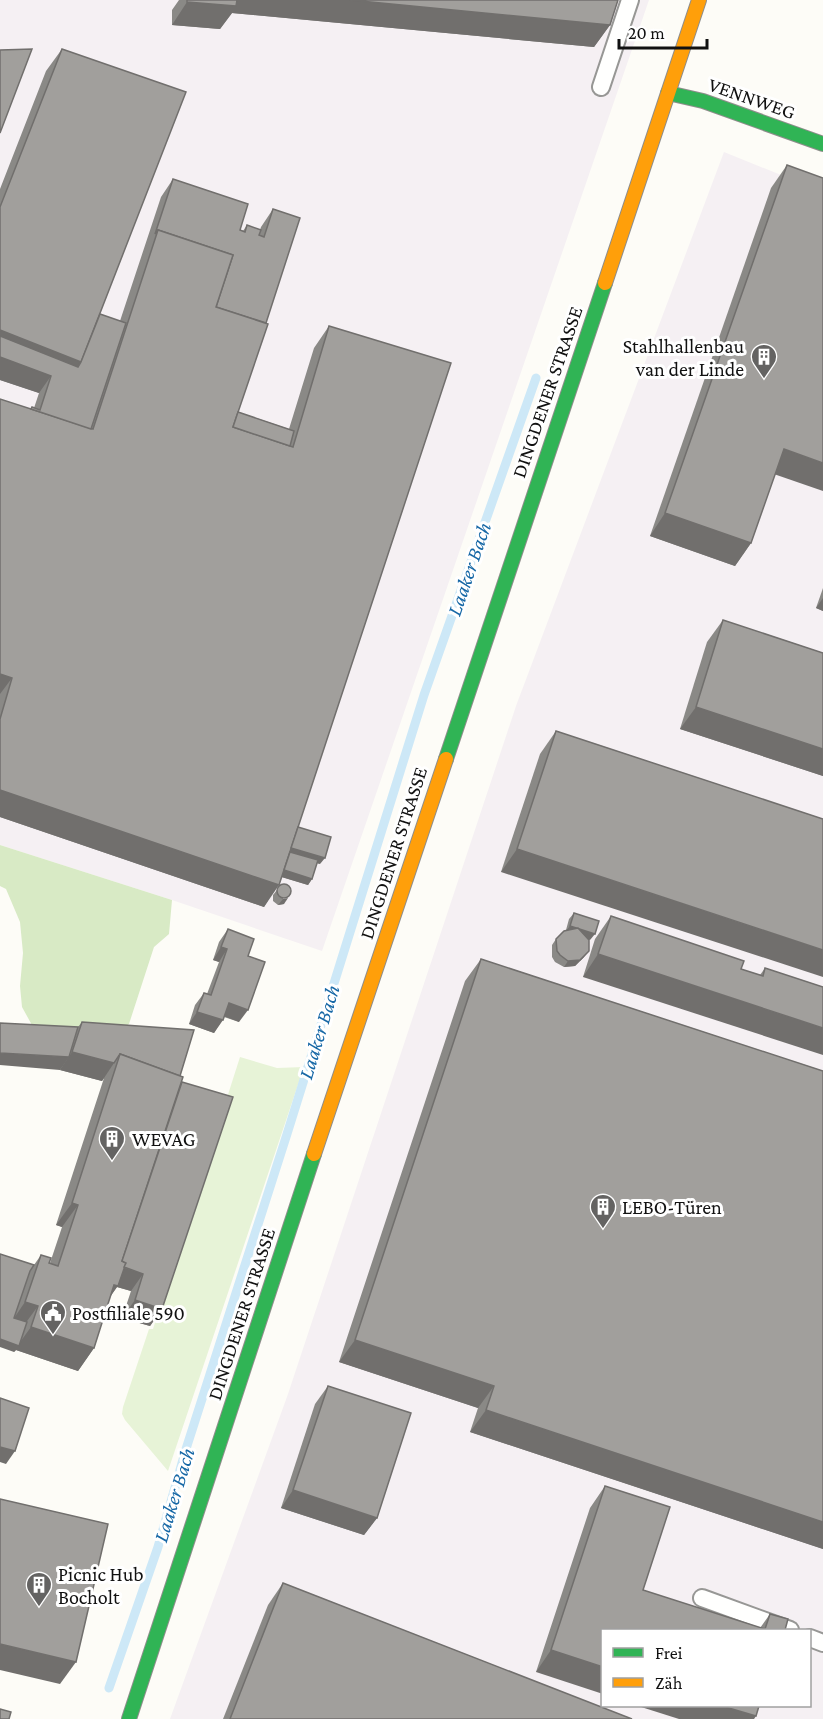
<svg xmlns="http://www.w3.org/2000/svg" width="823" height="1719" font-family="'Crimson Pro',serif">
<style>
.industrial{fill:#f5f0f3;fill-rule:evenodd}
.green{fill:#e7f3d7}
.forest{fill:#d8eac5}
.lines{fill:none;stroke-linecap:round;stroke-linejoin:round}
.stream{stroke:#cde8f7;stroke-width:9}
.lane-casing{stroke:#979795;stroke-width:20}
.fast-casing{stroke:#8e8d8b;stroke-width:16}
.slow-casing{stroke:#8e8d8b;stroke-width:16}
.lane{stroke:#fffffe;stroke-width:16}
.fast{stroke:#30b455;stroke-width:14}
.slow{stroke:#ff9f0a;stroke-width:14}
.wall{fill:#8a8986}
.shaded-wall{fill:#716f6d}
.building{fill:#a19f9c;stroke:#716f6d;stroke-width:1.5}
.labels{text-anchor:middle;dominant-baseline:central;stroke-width:6;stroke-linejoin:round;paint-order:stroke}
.street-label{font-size:20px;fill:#111;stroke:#fff}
.poi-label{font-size:20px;fill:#111;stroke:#fff;text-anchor:start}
.water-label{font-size:21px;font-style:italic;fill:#1768a6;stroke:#fff}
</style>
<rect width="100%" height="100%" fill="#fdfcf7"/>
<g class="industrial">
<path d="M0,0H649L322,951L172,900L0,845Z"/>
<path d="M724,152L823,192V1719H170L288,1394L516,706ZM602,1630H810V1706H602Z"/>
</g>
<path class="green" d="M240,1057L277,1068L304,1067L168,1471L125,1420L122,1414L123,1407L149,1329H153Z"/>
<path class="forest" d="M0,845L172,900L169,934L154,947L129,1024L115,1032L38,1036L22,1007L20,986L23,953L20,922L6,889L0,886Z"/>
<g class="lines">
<path class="stream" d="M109,1688L158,1547L186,1449L287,1134L424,695L536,378"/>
<defs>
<g id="lane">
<path d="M601,87L630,0"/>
<path d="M702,1598L790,1630"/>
<path d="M810,1638L823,1643"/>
</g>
<g id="fast">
<path d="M668,93L703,101L823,144"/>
<path d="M446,759L605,283"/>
<path d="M129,1719L314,1154"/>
</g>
<g id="slow">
<path d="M605,283L699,0"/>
<path d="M314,1154L446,759"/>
</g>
</defs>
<use href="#lane" class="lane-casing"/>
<use href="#fast" class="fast-casing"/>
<use href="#slow" class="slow-casing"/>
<use href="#lane" class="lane"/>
<use href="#fast" class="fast"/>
<use href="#slow" class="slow"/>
</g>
<g class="wall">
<path d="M179,0H618L610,25L594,47L232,13L220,29L172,25V10Z"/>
<path d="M62,49L100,314L120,321L161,197L173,179L240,230L243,231L247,225L260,230L261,227L273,209L266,323L238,412L289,429L314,348L329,326L298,827L320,864L317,863L312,879L308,885L282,877L264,907L0,817V399L30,409L32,407L34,408L39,393L0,380V189L46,71Z"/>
<path d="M787,165L775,474L751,543L735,566L650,536L771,188Z"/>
<path d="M823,588V611L816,608Z"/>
<path d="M723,620L823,653V776L680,729L707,642Z"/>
<path d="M556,731L823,819L501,872L540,754Z"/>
<path d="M281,885L284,904L278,905L273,901V895Z"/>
<path d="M574,913L590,940L588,939L584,957L575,966L564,967L555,962L552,957V945L556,939L566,930L569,919Z"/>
<path d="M611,916L741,969L760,975L765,968L823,987L583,977L595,939Z"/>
<path d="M228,929L248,956L239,1022L224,1017L214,1033L189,1024L195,1005L204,993L207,994L219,962L213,960L219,942Z"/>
<path d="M481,959L823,1071V1549L470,1432L478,1408L339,1362L465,981Z"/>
<path d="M82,1022L180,1076L182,1082L162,1309L150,1326L122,1318L131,1291L117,1287L110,1297L94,1348L78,1371L16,1350L14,1352L0,1254L34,1265L41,1255L50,1263L62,1227L56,1225L104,1078L102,1081L60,1070L78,1027Z"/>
<path d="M328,1386L377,1518L364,1535L281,1508L315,1404Z"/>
<path d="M605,1486L643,1590L760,1628L770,1614L785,1630L536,1672L590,1508Z"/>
<path d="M283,1583L632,1719H223L268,1605Z"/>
</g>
<g class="shaded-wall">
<path d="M232,0H350L610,25L594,47L232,13L220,29L172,25L187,2Z"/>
<path d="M0,330L81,362L65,384L51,376L39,393L0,380Z"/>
<path d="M784,449L823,463V491L768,472Z"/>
<path d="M665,513L751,543L735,566L650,536Z"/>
<path d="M823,598V611L816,608Z"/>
<path d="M0,674L12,678L0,694Z"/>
<path d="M696,707L823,749V776L680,729Z"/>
<path d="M0,790L279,885L264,907L0,817Z"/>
<path d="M290,848L325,858L320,864L287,854Z"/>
<path d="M517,849L823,950V977L501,872Z"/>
<path d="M282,869L312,879L308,885L278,876Z"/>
<path d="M288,898L284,904L278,905L283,899Z"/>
<path d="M570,926L595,934L590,940L565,932Z"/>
<path d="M221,947L227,949L219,962L213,960Z"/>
<path d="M589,951L584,957L575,966L564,967L568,961Z"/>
<path d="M598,954L823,1028V1055L583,977Z"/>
<path d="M229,1003L248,1010L239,1022L221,1015Z"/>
<path d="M197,1012L223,1020L214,1033L189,1024Z"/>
<path d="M72,1052L114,1063L102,1081L60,1070Z"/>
<path d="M0,1053L69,1057L60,1070L0,1065Z"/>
<path d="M72,1203L78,1205L62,1227L56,1225Z"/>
<path d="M119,1266L143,1274L131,1291L117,1287L102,1308Z"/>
<path d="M135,1300L162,1309L150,1326L122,1318Z"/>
<path d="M25,1302L38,1306L22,1328L10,1324Z"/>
<path d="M31,1327L94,1348L78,1371L16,1350L14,1352L0,1347V1339L18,1345Z"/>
<path d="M355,1340L494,1386L478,1408L339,1362Z"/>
<path d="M486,1410L823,1522V1549L470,1432Z"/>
<path d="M0,1447L15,1451L6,1464L0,1462Z"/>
<path d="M293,1490L377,1518L364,1535L281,1508Z"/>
<path d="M0,1644L76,1662L60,1684L0,1670Z"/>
<path d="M551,1650L603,1667V1694L536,1672Z"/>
<path d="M638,1706H722L756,1716L754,1719H679Z"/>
</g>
<g class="building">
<path d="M187,0H237L236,6L187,2Z"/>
<path d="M350,0H618L610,25Z"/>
<path d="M32,49L0,133V50Z"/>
<path d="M62,49L186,92L81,362L0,330V207Z"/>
<path d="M787,165L823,178V463L784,449L751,543L665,513Z"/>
<path d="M173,179L248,204L240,230L245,232L247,225L261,230L259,235L264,237L273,209L300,218L266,323L216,307L233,255L158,230L155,234Z"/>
<path d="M158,230L233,255L216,307L268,324L233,427L293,447L329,326L451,363L279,885L0,790V719L12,678L0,674V399L93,429Z"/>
<path d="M100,314L126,323L91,429L31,409L32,407L40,410L51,376L0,357V336L78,367L81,362Z"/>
<path d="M238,412L294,431L290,446L233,427Z"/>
<path d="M723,620L823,653V749L696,707Z"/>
<path d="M556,731L823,819V950L517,849Z"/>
<path d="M298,827L331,837L325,858L291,848Z"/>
<path d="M290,852L318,860L312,879L284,870Z"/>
<circle cx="284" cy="891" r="7"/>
<path d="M574,913L599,921L595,934L570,926Z"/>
<path d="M611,916L744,961L741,969L763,976L765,968L823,987V1028L598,954Z"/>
<path d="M578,928L589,940V951L580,960L568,961L560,955L557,951L556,939L564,931Z"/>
<path d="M228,929L254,939L248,956L265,962L248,1010L229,1003L223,1020L197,1012L204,993L211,995L227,949L221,947Z"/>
<path d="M481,959L823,1071V1522L486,1410L494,1386L355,1340Z"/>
<path d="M82,1022L194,1030L180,1076L120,1054L114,1063L72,1052Z"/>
<path d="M0,1023L78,1027L69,1057L0,1053Z"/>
<path d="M120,1054L183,1077L122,1261L126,1263L118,1286L114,1285L94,1348L31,1327L38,1306L25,1302L41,1255L51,1258L49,1263L58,1266L78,1205L72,1203Z"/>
<path d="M182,1082L233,1097L162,1309L135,1300L143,1274L124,1267L126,1263L122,1261Z"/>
<path d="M0,1254L34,1265L30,1271L14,1318L27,1322L19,1346L0,1339Z"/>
<path d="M328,1386L411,1413L377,1518L293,1490Z"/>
<path d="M0,1398L29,1408L15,1451L0,1447Z"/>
<path d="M605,1486L670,1507L643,1590L765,1629L770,1614L788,1619L785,1630H603V1667L551,1650Z"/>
<path d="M0,1499L108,1524L76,1662L0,1644Z"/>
<path d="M283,1583L632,1719H230Z"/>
<path d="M722,1706H759L756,1716Z"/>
<path d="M0,1709L11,1712L9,1719H0Z"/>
</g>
<defs>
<symbol id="building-pin" viewBox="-11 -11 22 30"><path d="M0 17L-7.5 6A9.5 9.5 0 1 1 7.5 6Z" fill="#646362" stroke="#fff"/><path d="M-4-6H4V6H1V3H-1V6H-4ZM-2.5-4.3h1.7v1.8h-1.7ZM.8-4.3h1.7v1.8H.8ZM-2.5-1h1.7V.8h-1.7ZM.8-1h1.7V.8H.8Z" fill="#fff"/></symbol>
<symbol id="civic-pin" viewBox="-11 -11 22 30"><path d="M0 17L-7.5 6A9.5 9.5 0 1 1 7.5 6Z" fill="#646362" stroke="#fff"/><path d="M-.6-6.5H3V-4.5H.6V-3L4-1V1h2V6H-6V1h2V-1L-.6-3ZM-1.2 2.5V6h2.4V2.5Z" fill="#fff"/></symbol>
</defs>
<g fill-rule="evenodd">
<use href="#building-pin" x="749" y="342" width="30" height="40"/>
<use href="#building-pin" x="97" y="1124" width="30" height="40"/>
<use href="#building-pin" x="588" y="1192" width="30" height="40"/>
<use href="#civic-pin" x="38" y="1298" width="30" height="40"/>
<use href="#building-pin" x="24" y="1570" width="30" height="40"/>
</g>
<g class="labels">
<g class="street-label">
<text transform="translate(752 98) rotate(19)">VENNWEG</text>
<text transform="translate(547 392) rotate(-71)">DINGDENER STRASSE</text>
<text transform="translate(393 853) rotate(-72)">DINGDENER STRASSE</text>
<text transform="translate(241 1314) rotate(-72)">DINGDENER STRASSE</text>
</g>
<g class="poi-label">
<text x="744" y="346" text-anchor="end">Stahlhallenbau<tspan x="744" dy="23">van der Linde</tspan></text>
<text x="132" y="1139">WEVAG</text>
<text x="622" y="1207">LEBO-Türen</text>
<text x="72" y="1313">Postfiliale 590</text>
<text x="58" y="1574">Picnic Hub<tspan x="58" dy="23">Bocholt</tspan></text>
</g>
<g class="water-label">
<text transform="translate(469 569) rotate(-71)">Laaker Bach</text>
<text transform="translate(319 1032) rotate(-73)">Laaker Bach</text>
<text transform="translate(174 1495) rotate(-73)">Laaker Bach</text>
</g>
</g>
<rect x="601" y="1629" width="210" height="78" fill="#ffffff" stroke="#a0a0a0" stroke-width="1.5"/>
<rect x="613" y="1648" width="30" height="9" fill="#30b455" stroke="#a0a0a0" stroke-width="1.5"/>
<text x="655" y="1659" font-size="18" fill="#111111">Frei</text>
<rect x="613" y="1678" width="30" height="9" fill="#ff9f0a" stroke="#a0a0a0" stroke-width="1.5"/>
<text x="655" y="1689" font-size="18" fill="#111111">Zäh</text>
<path d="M619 39v9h88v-9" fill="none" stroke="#111111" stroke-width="3"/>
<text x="628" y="39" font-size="18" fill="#111111" stroke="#ffffff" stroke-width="4.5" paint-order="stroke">20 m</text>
</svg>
